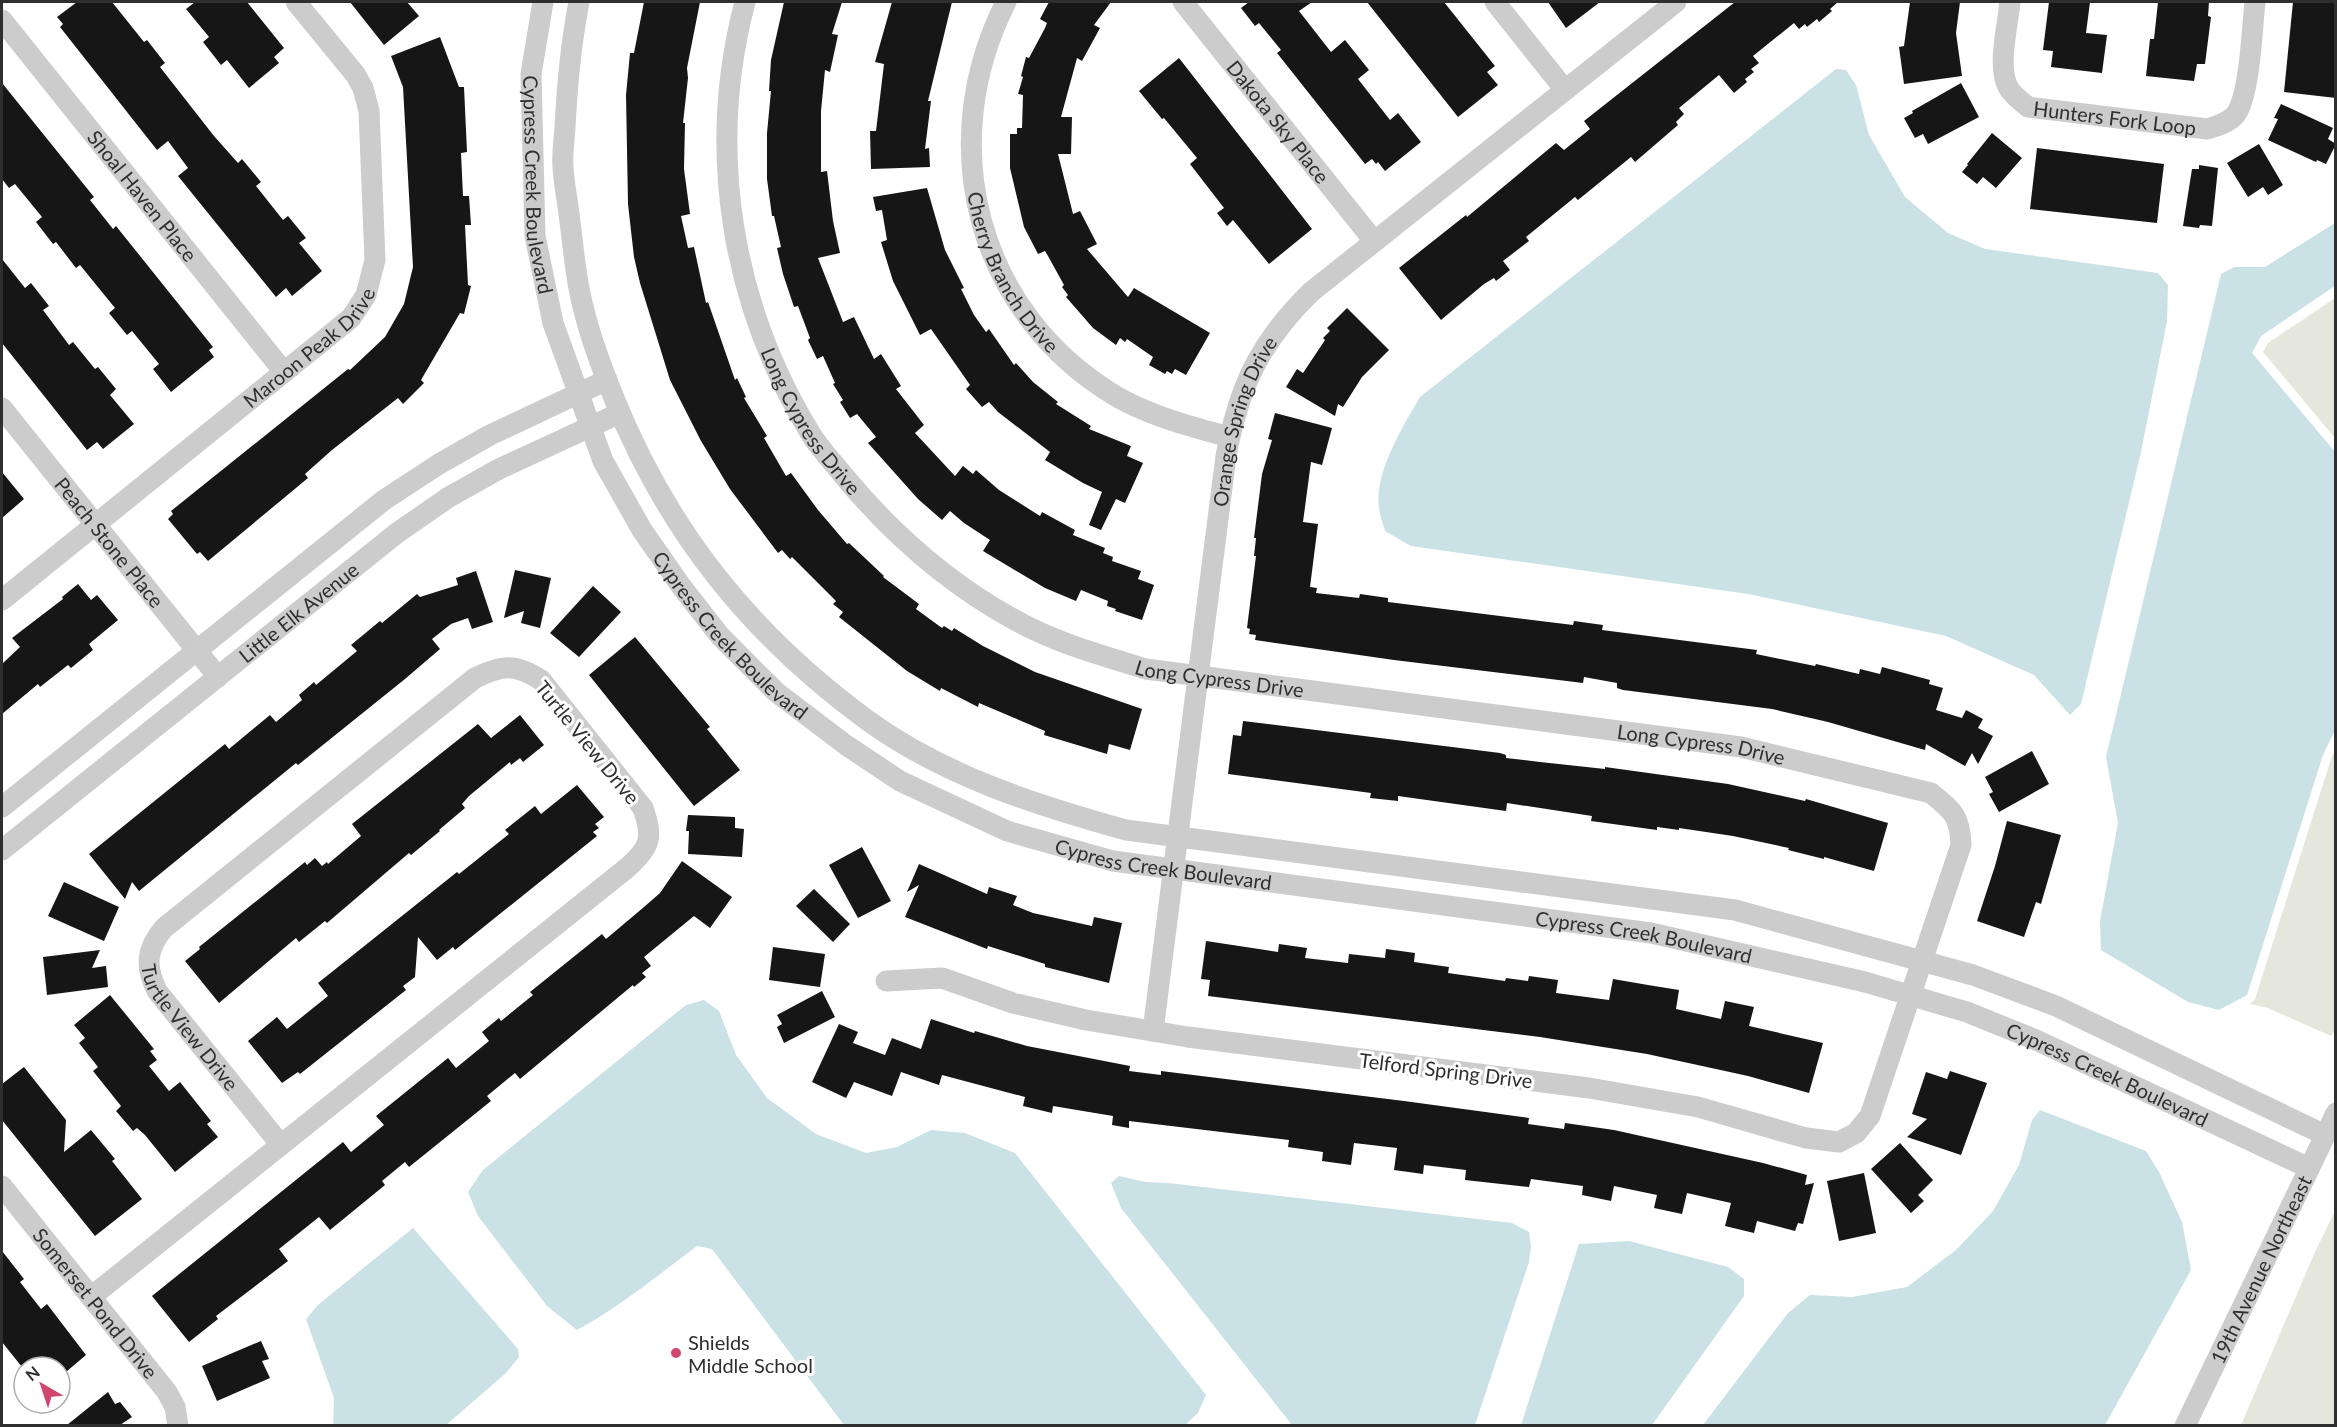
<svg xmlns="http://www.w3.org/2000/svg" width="2337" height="1427" font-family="Lato,sans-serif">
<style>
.green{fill:#e5e7dc}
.water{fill:#cae1e6}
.building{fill:#161616}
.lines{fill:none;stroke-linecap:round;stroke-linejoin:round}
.minor{stroke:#ccc;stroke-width:21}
.poi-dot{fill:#d1466f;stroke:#fff;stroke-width:2}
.labels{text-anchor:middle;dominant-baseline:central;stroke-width:6;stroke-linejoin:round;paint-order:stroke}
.street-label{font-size:20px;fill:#2f2f2f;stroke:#fff}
.poi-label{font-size:20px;fill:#2f2f2f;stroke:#fff;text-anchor:start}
</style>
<rect width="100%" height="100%" fill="#fff"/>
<g class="green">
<path d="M2335,298V438L2263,352L2268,343Z"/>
<path d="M2335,750L2336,1028L2331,1036L2268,1008L2250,1004L2255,999L2331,759Z"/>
<path d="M2335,1211V1425H2241L2315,1252Z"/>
</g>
<g class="water">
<path d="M1836,69L1846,70L1856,85L1869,135L1905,197L1948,233L1985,249L2158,273L2168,285L2167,321L2141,452L2081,704L2070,715L2034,675L1946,636L1748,594L1411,546L1385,531C1383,524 1380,516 1379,508C1374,473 1403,426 1420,397Z"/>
<path d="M2335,223V286L2261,336L2252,353L2335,452V730L2323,755L2247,995L2219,1010L2188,1002L2101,950L2100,921L2118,823L2106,757L2221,274L2234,267H2265Z"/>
<path d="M704,1000L719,1011L736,1055L767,1098L816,1134L866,1153L897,1147L931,1130L965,1133L1015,1153L1206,1395L1198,1413L1184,1426L844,1425L712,1249L697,1246C658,1275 620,1307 577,1330L547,1306L478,1216L468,1192L483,1170L686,1005Z"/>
<path d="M2040,1110L2146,1151L2159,1172L2182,1222L2191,1270L2105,1425H1703L1788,1313L1810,1295L1852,1297L1907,1287L1956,1250L1993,1211L2019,1165L2032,1120Z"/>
<path d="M1119,1176L1145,1182L1168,1183L1512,1223L1529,1232L1531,1246L1529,1262L1475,1425H1292L1121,1208L1111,1183Z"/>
<path d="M413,1228L518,1349L519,1357L506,1373L446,1425H333L334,1398L306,1319L319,1304Z"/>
<path d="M1629,1241L1728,1267L1744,1279V1296L1652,1425H1521L1579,1244Z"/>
</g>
<g class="building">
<path d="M77,2H112L144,42L147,40L165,63L160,67L214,136L238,163L242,159L261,182L256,186L283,220L288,216L306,238L299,243L322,271L292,296L286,288L276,297L178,176L188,168L168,141L157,150L60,27L63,24L57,17Z"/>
<path d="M195,2H247L284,48L274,57L279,63L249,88L227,60L221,65L203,42L209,37L186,9Z"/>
<path d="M350,2H407L419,16L384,45Z"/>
<path d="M644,2H700L687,68L688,78L683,123H685L684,169L690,214L681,216L688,248L694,247L706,303L708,302L735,380L737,378L746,397L744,398L767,436L764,438L786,476L791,473L818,510L847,544L849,543L884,576L883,577L919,604L916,609L942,628L944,626L952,631L954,628L983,646L1035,672L1142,709L1130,750L1109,744L1107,754L1044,735L1045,731L979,703L978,707L941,688L940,691L907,671L839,617L843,612L833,604L836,601L792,557L790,559L782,550L778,553L730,489L701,441L670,380L640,283L634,257L628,204L626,95L630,53H634Z"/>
<path d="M784,2H842L832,34L838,35L830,72L825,70L821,111V172L827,171L833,221L840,253L818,258L843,322L854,317L874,359L881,354L901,386L896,389L924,425L915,433L955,476L963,466L973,474L976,470L999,490L1040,516L1042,512L1075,530L1073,535L1105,548L1103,553L1113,557L1112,561L1141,571L1138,579L1154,585L1142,620L1115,611L1116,609L1107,606L1108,601L1081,590L1076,601L1045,588L983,551L990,540L964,523L950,511L942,520L918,499L868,443L876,437L857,414L850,418L840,402L843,400L833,384L835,383L823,356L817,359L808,340L810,338L798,306L794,307L783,274L777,248L781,247L774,216H772L767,179V133L771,91H769L771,60Z"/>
<path d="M892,2H952L928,101H931L925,149L929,148L930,167L871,169L870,131H876L884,64L875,62Z"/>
<path d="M1049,2H1111L1094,25L1100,28L1082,61L1077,58L1061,117H1072L1071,154H1058L1073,214L1080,211L1097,244L1087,249L1128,297L1134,288L1210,333L1186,375L1175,369L1172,374L1167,371L1165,374L1149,365L1153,357L1127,339L1125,342L1120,338L1116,345L1093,328L1066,297L1068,295L1062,287L1064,285L1048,256L1045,251L1038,254L1024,227L1010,168V134H1017V128H1022L1023,95L1018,94L1023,77L1021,76L1026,57L1029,58L1045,28L1047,23L1040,19Z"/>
<path d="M1249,2H1312L1299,11L1331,52L1345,40L1369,70L1358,79L1390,120L1398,113L1421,142L1385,171L1378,162L1376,164L1372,159L1365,164L1277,53L1281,50L1259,23L1255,26L1241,8Z"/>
<path d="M1367,2H1444L1495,66L1487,72L1498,85L1458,117Z"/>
<path d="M1548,2H1600L1566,28Z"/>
<path d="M1735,2H1838L1830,9L1832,11L1819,22L1817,19L1807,27L1805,24L1799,29L1794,23L1753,56L1759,63L1751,69L1754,72L1745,79L1747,82L1734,93L1719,75L1679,108L1684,114L1676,122L1678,125L1635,162L1631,157L1578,200L1575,197L1526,237L1529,241L1503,261L1510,270L1496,281L1494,278L1484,284L1441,320L1399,268L1466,215L1467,217L1556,143L1564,150L1590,129L1584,121Z"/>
<path d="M1910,2H1960L1956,33L1962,76L1904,84L1899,47L1904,46Z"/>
<path d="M2049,2H2090L2086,33L2107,35L2102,73L2051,67L2053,51L2043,50Z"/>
<path d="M2158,2H2209L2208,16L2211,17L2205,64H2197L2194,81L2146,76L2150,39H2154Z"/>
<path d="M2293,2H2336V98L2284,92Z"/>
<path d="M440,37L459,87H464L467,152L461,153L463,196H469L471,225H465L468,285L471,286L464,314L460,313L421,380L424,383L403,404L398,398L332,450L305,474L308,478L208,561L200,552L197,554L168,519L173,514L171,511L348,369L350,370L385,337L404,304L413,267L403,87L391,56Z"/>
<path d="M1179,58L1312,229L1269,264L1233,220L1227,226L1217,213L1224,208L1190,164L1197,158L1164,118L1162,119L1139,91Z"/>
<path d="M2,83L94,197L90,200L113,229L116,226L213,347L209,350L214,357L171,392L153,369L159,364L132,331L127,335L109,313L115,308L80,265L76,268L56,242L53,244L36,222L42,217L15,184L9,188L2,179Z"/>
<path d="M1961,83L1979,117L1928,144L1923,134L1915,138L1904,118L1913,113L1912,111Z"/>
<path d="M2281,104L2333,128L2328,139L2336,144L2326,164L2317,160L2316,162L2268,140L2278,119L2274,118Z"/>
<path d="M1992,133L2022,158L1996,188L1983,177L1977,184L1962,172L1968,165L1967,164Z"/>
<path d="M2259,144L2283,185L2268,195L2263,187L2248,197L2227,163Z"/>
<path d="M2037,148L2164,164L2157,223L2030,209Z"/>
<path d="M2199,165L2218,168L2212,226L2200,225L2199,228L2183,226L2192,169H2199Z"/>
<path d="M927,188L945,250L964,288L961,289L974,315L986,332L989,329L1014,365L1016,363L1033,382L1058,402L1056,404L1091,426L1089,429L1131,446L1127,456L1143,463L1125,503L1116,499L1101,530L1089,525L1102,492L1083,483L1045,460L1050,452L998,412L989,402L982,407L966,389L970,385L931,329L920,335L893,281L881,242L887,240L882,210L876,211L873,197Z"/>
<path d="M2,259L25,288L31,283L49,306L43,310L69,345L73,342L95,369L98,367L116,389L110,395L134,424L103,449L97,442L87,450L2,343Z"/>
<path d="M1347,308L1389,350L1362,377L1343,407L1338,404L1335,416L1286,387L1297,369L1303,373L1325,340L1323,338L1330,331L1327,328Z"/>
<path d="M1275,413L1332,428L1322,465L1311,462L1303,522L1318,524L1310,587L1317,588L1316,593L1359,598L1360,594L1388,598V602L1573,625L1574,621L1603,625L1602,630L1757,650L1756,654L1815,666L1816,664L1859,674L1860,669L1880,674L1882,667L1930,680L1929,684L1943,688L1936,710L1962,718L1966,710L1983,719L1978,728L1993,736L1978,764L1972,753L1965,766L1926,744L1925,750L1828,722L1772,709L1623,690L1617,688V683L1584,677L1583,683L1394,660L1255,640L1256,635L1249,634L1250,629L1247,628L1256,556H1254L1256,538H1254L1262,474L1272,440L1268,439Z"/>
<path d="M2,472L24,499L2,518Z"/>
<path d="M515,570L551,578L540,628L521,623L524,611L504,618Z"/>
<path d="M476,571L493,622L472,629L468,618L451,624L432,639L440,649L405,679L298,765L296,763L139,891L132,882L125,899L89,854L225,744L229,749L270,715L276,722L302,700L299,695L314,682L316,685L357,651L351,645L380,621L382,623L417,594L420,597L458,585L456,578Z"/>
<path d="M78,584L91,600L97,595L118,620L89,644L93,650L71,668L68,665L40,687L38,684L2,714V664L20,647L12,638L63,599L62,597Z"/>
<path d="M593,586L621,612L579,657L550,633Z"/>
<path d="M635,637L710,727L707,729L740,770L694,806L589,675Z"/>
<path d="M520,715L544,745L523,762L520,758L511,765L510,762L469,796L462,804L465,808L439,830L440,831L411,855L409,853L327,923L325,921L299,942L296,938L219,1003L185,961L200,949L199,947L305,862L307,865L315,858L322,866L327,862L328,864L361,836L352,824L478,724L491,738Z"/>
<path d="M1243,721L1500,753L1506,755V758L1540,762L1605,769V767L1728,784L1805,801L1806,799L1888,823L1874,871L1824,857V859L1788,850L1789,848L1733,836L1679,828V830L1657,827V830L1591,821L1592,816L1507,803L1506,811L1398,796V801L1370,798L1371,793L1228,774L1233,735L1241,736Z"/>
<path d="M2032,751L2049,784L1999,812L1989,794L1993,792L1985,777Z"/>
<path d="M577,785L604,817L595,824L599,828L593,832L597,836L455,950L453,947L437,960L418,937L415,977L403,986L406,990L300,1074L298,1072L282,1083L248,1041L277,1017L287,1029L328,996L318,983L457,872L459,874L509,834L505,830L535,806L541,814Z"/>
<path d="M688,815L735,817V828L744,829L742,857L688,854L689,831H686Z"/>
<path d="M2007,821L2061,835L2041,904L2036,902L2024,937L1977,921L1995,866Z"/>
<path d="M862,847L891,901L858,918L829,865Z"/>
<path d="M682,861L732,897L710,928L694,916L644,957L651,966L642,973L646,977L634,987L633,985L520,1079L515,1073L487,1096L491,1101L409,1167L405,1162L382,1181L385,1185L330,1230L319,1217L279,1249L288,1261L216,1316L218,1319L189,1342L152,1296L343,1142L351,1152L384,1125L376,1116L448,1058L456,1068L489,1041L482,1032L499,1018L501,1021L533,995L530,992L602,934L606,939L644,907L660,893Z"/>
<path d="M919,864L987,894L989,887L1017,896L1013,905L1033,913L1092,926L1094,917L1122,923L1109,983L1045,967V964L988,946L987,949L905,917L919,885L907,892Z"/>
<path d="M64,882L119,907L104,941L48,916Z"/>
<path d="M814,889L850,924L833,942L796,906Z"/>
<path d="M1206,941L1278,952L1279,944L1307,948L1305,958L1348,963L1349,954L1385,958L1386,949L1415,953L1414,962L1449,967L1448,973L1505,981L1506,978L1528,981L1529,976L1558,980L1556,993L1609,1000L1613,979L1648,985L1679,990L1676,1009L1721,1019L1725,1001L1754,1007L1749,1026L1823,1043L1809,1093L1748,1076L1647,1054L1540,1037L1208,996L1210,980L1201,979Z"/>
<path d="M773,947L825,954L820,987L769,980Z"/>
<path d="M100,950L92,968L106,966L108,987L47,995L43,957Z"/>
<path d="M822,991L835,1017L784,1043L777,1027L782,1024L777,1015Z"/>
<path d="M110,995L154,1049L150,1051L157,1060L149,1066L169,1091L180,1082L211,1121L207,1124L218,1137L175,1172L145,1135L137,1128L133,1131L116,1111L121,1106L93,1071L98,1067L79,1043L85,1038L74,1025Z"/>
<path d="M931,1019L974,1033L975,1031L1027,1046L1130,1066L1129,1071L1161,1075V1071L1404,1101L1529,1118L1528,1124L1564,1129L1565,1123L1614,1130L1763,1163L1807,1175L1805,1185L1814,1183L1803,1224L1798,1223L1795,1231L1757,1221L1754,1233L1725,1226L1731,1203L1687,1193L1682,1214L1654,1208L1657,1195L1614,1186L1611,1201L1582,1195L1583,1186L1531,1179L1529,1187L1465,1180L1466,1170L1424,1165L1423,1174L1394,1170L1397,1148L1354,1143L1351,1165L1322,1161L1323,1152L1288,1147L1289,1140L1129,1121V1128L1112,1125L1113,1116L1053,1106L1052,1113L1023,1106L1025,1097L942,1075L939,1085L901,1072L892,1096L854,1082L846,1098L812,1082L839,1024L858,1032L853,1043L885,1055L892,1038L921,1049Z"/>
<path d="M24,1067L66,1120L64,1152L91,1130L115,1159L112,1161L142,1199L95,1236L2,1120V1084Z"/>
<path d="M1950,1071L1987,1083L1961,1155L1907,1137L1927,1119L1912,1114L1926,1072L1947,1079Z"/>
<path d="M1900,1143L1933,1180L1918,1195L1924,1201L1911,1213L1871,1169Z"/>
<path d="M1864,1173L1876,1233L1839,1241L1827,1181Z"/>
<path d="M2,1251L24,1279L20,1282L41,1309L47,1304L86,1355L60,1377V1367H22L2,1342Z"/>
<path d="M261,1341L269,1359L262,1361L270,1378L217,1401L202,1366Z"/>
<path d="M108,1392L115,1404L120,1402L132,1417L120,1425H67Z"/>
</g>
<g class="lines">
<g class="minor">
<path id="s1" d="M543,2L531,74L535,236L553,323L603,461L642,530L681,586L720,636L776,692L846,745L900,781L1007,831L1113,861L1651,933L1865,982L1967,1012L2036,1040L2309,1168"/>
<path d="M579,2C571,43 567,86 565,128C564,141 562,154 563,167C564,185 568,203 570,222C573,245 575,270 580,293C587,329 600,364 614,398C668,532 751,635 867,720C944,776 1036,805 1126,830L1735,910L1973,975L2056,1006L2325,1135"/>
<path id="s2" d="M745,2C706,150 731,305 812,436C821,450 833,462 843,475C892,534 947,583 1015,620C1056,643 1101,655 1146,669L1741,747L1931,793C1953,811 1960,816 1961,845L1870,1116L1856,1133L1839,1142L1806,1138L1698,1107L1589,1088L1188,1037L1086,1020L1013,1003L942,978L886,981"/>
<path id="s3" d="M1006,2C934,144 976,311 1114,395C1149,416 1190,426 1229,437"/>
<path id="s4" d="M1183,2L1374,241"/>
<path d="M1495,2L1565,90"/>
<path id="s5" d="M2010,2C2008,25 1997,66 2008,87C2013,96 2021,101 2028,107L2207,129C2217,126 2229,123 2236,114C2250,94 2252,28 2255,2"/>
<path id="s6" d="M2,20L284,372"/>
<path id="s7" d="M2,408L218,677"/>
<path id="s8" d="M2,600L351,318L366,295L375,260L369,111L363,88L355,74L296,2"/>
<path d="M2,807L384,500L439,464L490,435L607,380"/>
<path id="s9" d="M2,850L397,533L449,497L499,469L620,413"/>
<path id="s10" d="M1153,1031L1226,456C1239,386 1260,342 1311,292L1676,2"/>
<path id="s11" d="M2,1186L167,1392L175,1407L178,1426"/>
<path id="s12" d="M91,1297L627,868C651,847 653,837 643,808L541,680C515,663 502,665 475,678L164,928C146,949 145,966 157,991L281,1145"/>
<path id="s13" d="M2185,1426L2336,1113"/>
</g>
</g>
<circle class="poi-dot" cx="676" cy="1353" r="6"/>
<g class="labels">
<g class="street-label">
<text stroke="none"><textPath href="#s5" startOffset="202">Hunters Fork Loop</textPath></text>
<text stroke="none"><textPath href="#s4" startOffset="153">Dakota Sky Place</textPath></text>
<text stroke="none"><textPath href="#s1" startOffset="184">Cypress Creek Boulevard</textPath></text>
<text stroke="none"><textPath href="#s6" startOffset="225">Shoal Haven Place</textPath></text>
<text stroke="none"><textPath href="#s3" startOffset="285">Cherry Branch Drive</textPath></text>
<text stroke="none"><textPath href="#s8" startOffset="398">Maroon Peak Drive</textPath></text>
<text stroke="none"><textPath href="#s2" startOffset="438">Long Cypress Drive</textPath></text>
<text stroke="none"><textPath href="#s10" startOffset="618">Orange Spring Drive</textPath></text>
<text stroke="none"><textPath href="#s7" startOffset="172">Peach Stone Place</textPath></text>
<text stroke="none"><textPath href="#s9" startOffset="380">Little Elk Avenue</textPath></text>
<text stroke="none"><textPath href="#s1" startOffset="688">Cypress Creek Boulevard</textPath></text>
<text stroke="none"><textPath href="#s2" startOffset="942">Long Cypress Drive</textPath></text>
<text transform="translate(588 742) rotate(51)">Turtle View Drive</text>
<text stroke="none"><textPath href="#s2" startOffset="1428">Long Cypress Drive</textPath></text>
<text stroke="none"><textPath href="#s1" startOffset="1192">Cypress Creek Boulevard</textPath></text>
<text stroke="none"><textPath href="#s1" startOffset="1678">Cypress Creek Boulevard</textPath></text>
<text stroke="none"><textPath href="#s12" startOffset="1504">Turtle View Drive</textPath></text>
<text transform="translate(1446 1070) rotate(7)">Telford Spring Drive</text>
<text stroke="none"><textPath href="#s1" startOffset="2164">Cypress Creek Boulevard</textPath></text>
<text stroke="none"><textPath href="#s13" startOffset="174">19th Avenue Northeast</textPath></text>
<text stroke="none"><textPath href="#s11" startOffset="150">Somerset Pond Drive</textPath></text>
</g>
<g class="poi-label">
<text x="688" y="1342">Shields<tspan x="688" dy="23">Middle School</tspan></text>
</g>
</g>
<rect width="2337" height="1427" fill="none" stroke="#2f2f2f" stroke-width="6"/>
<g transform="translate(42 1385) rotate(321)"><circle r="28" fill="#ffffff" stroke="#acacac" stroke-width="1.5"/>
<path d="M0-4.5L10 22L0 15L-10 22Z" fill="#d1466f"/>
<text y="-9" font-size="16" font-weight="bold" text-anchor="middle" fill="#2f2f2f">N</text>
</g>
</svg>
